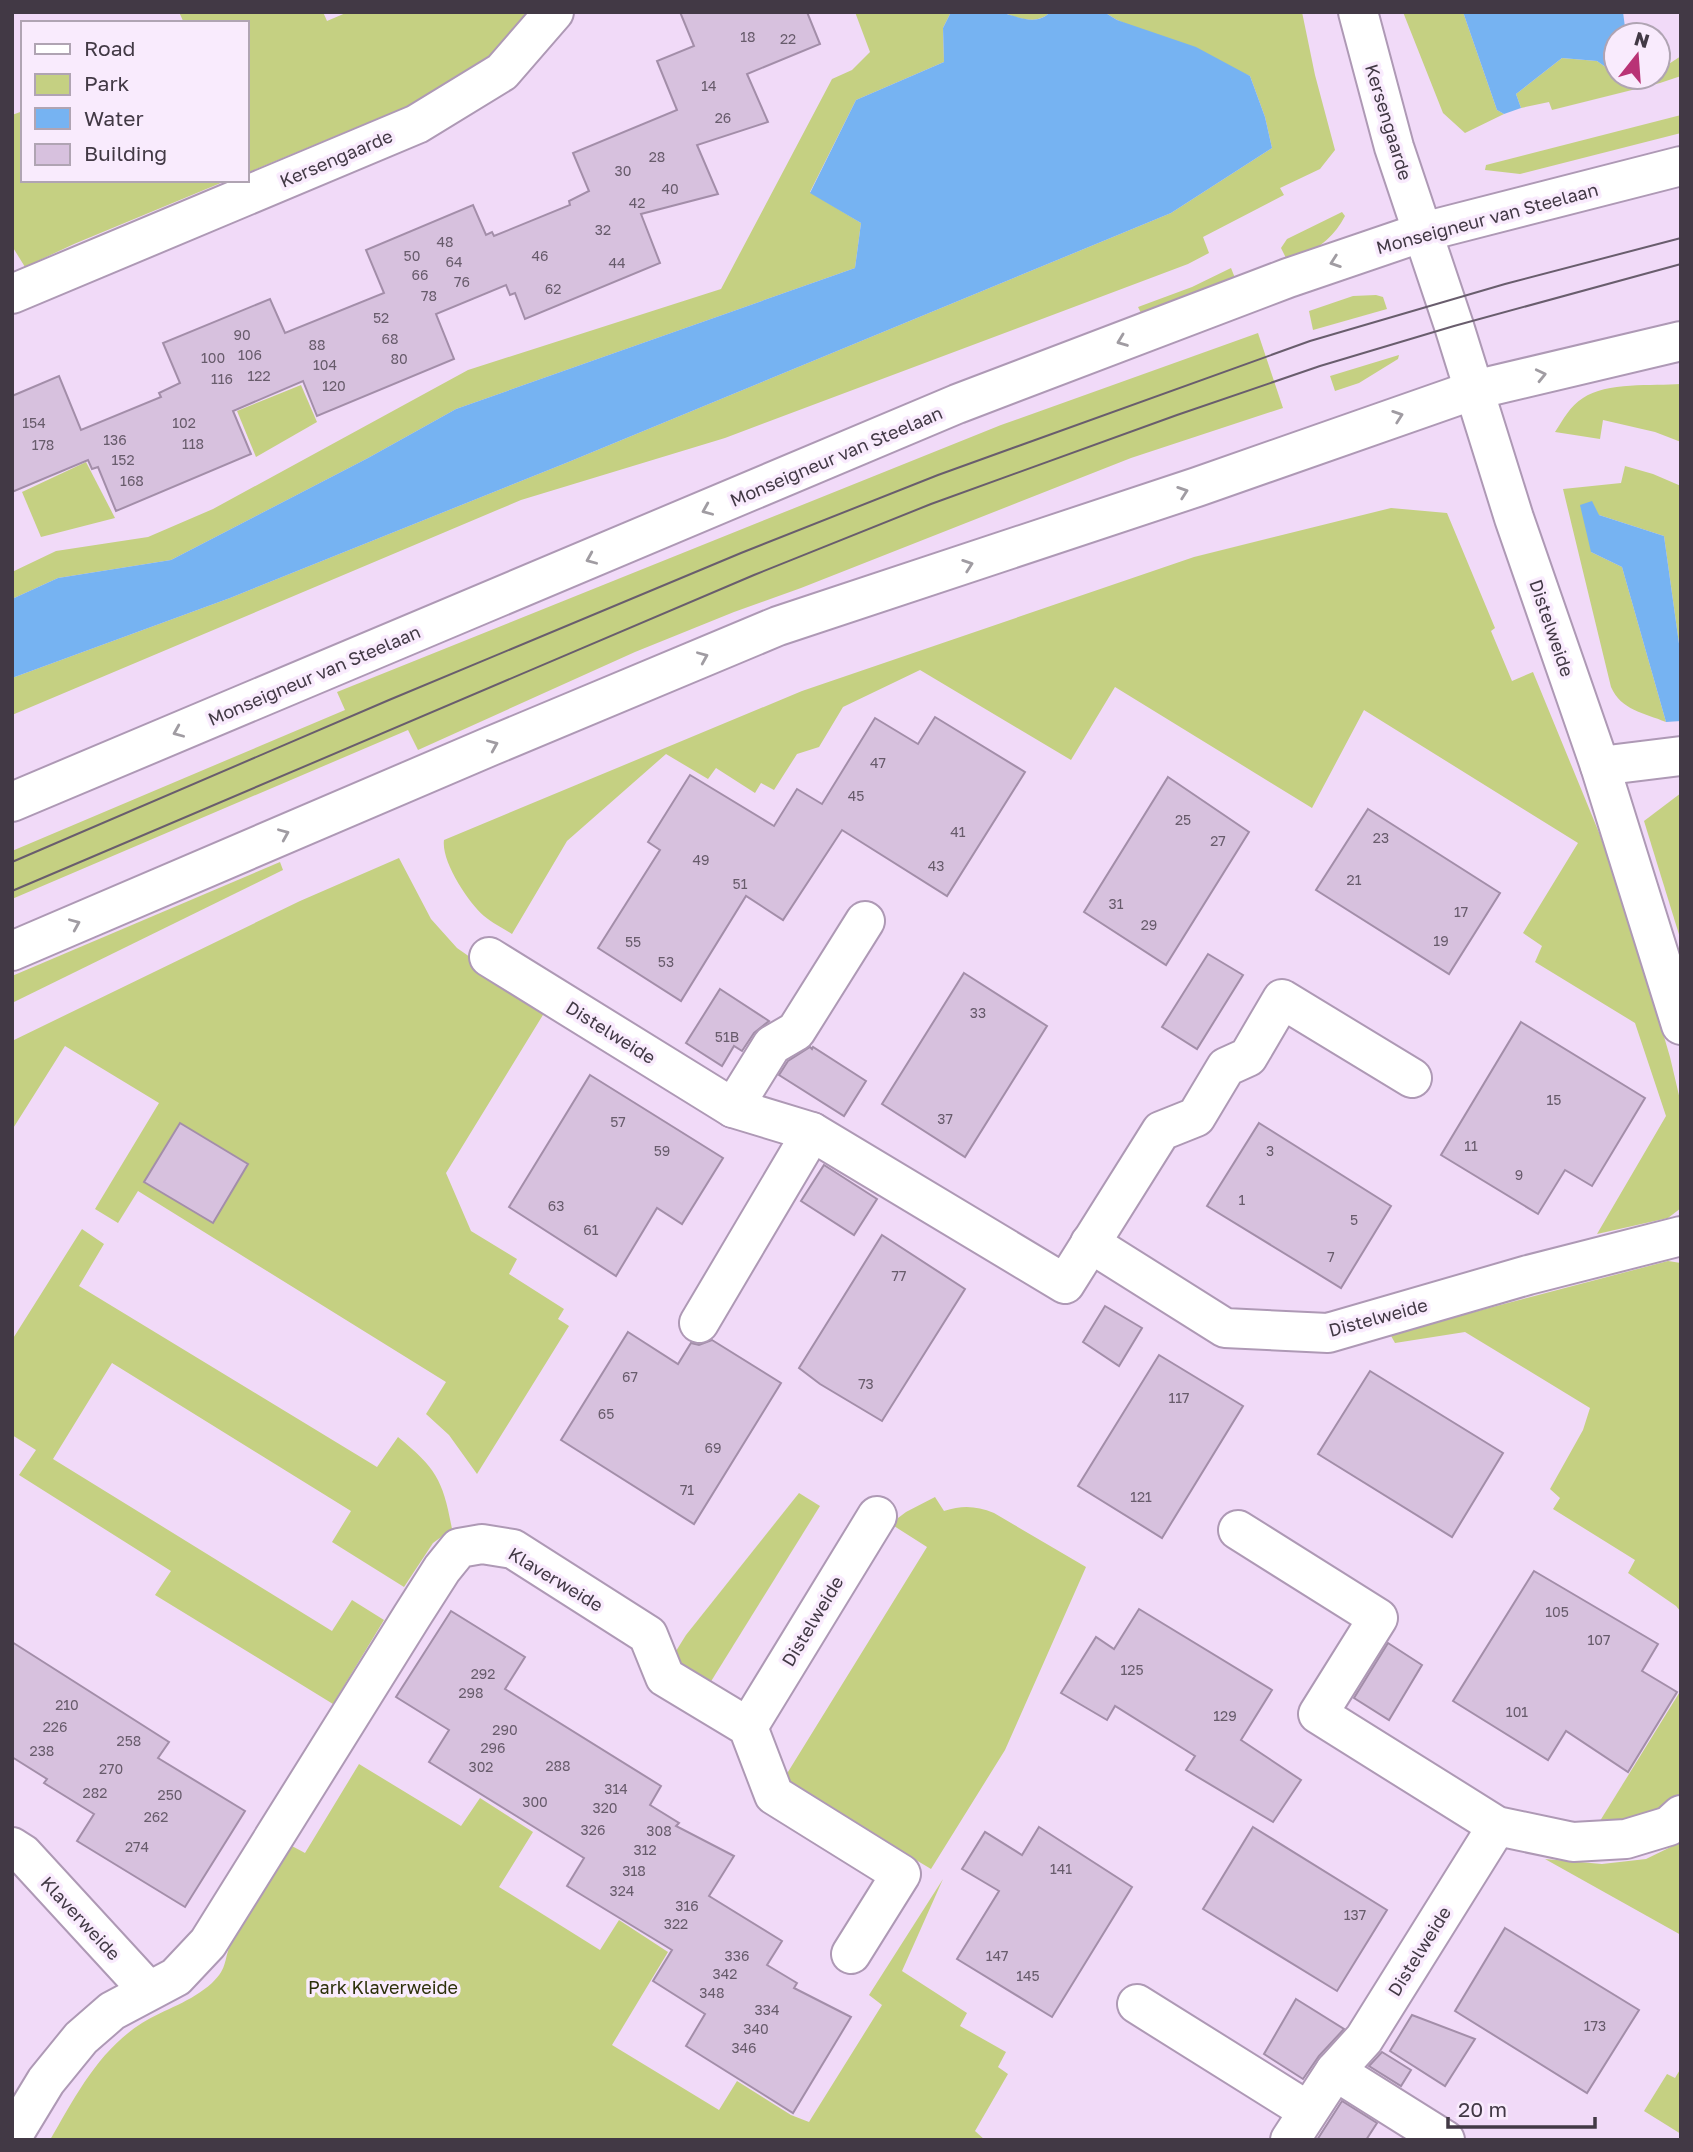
<svg xmlns="http://www.w3.org/2000/svg" width="1693" height="2152" font-family="'Golos Text',sans-serif">
<style>
.green{fill:#c5d082}
.water{fill:#76b3f2}
.building{fill:#d7c1de;stroke:#a38ea9;stroke-width:2}
.lines{fill:none;stroke-linecap:round;stroke-linejoin:round}
.minor-casing{stroke:#ae99b5;stroke-width:42}
.secondary-casing{stroke:#ae99b5;stroke-width:42}
.minor{stroke:#fff;stroke-width:38}
.secondary{stroke:#fff;stroke-width:38}
.tram{stroke:#695d6d;stroke-width:2}
.oneway{stroke:#a09ca2}
.labels{text-anchor:middle;dominant-baseline:central;stroke-width:7;stroke-linejoin:round;paint-order:stroke}
.number-label{font-size:14px;fill:#675b6b}
.street-label{font-size:18px;fill:#423945;stroke:#f9ebfd}
.park-label{font-size:18px;fill:#2c300a;stroke:#f9ebfd}
</style>
<rect width="100%" height="100%" fill="#f1daf8"/>
<g class="green">
<path d="M179,12H323L327,21L348,12H528L489,57L463,79L432,96L247,173V23H184Z"/>
<path d="M855,12H951L943,28L944,62L856,100L810,192L861,223L855,268L456,409L368,458L171,560L58,578L12,599V572L56,551L148,537L213,509L468,370L721,289L832,79L852,70L870,52Z"/>
<path d="M1002,12H1050C1037,26 1016,18 1002,12Z"/>
<path d="M1104,12H1302L1315,75L1335,150L1320,169L1280,188L1284,195L1203,237L1209,253L1188,264L725,438L521,500L12,715V678L230,598L566,463L1171,213L1272,148L1265,117L1250,76L1117,20Z"/>
<path d="M1403,12H1463L1497,110L1504,114L1465,133L1443,113Z"/>
<path d="M1681,56V76L1660,83L1552,110L1549,102L1521,108L1516,94L1562,58L1597,61L1607,68L1616,65V77H1643L1644,80L1648,77H1658V71Z"/>
<path d="M23,111V180H228L74,244L25,267L12,246V115Z"/>
<path d="M1681,115V133L1520,174L1485,170L1486,165Z"/>
<path d="M1342,212L1345,216C1332,241 1313,251 1289,264L1281,248L1287,239Z"/>
<path d="M1231,268L1237,283L1142,315L1138,307L1192,287Z"/>
<path d="M1376,295L1383,297L1387,309L1313,330L1309,311L1353,296Z"/>
<path d="M1258,333L1283,408L1131,458L801,588L734,612L635,652L418,750L408,730L12,899V851L345,710L337,692L1001,425Z"/>
<path d="M1399,355L1398,359L1359,383L1335,391L1330,376Z"/>
<path d="M1681,384V442L1655,432L1603,420L1600,439L1555,432C1563,420 1570,406 1583,398C1606,382 1653,386 1681,384Z"/>
<path d="M301,385L317,422L256,457L237,411Z"/>
<path d="M86,462L115,518L41,537L22,492Z"/>
<path d="M1625,466L1653,474L1681,486V658L1664,536L1599,515L1591,552L1622,567L1666,722C1644,713 1621,710 1611,687L1563,489L1621,483Z"/>
<path d="M1391,508L1447,513L1495,628L1491,631L1512,681L1533,672L1600,835L1641,958L1670,1057L1681,1104V1208L1668,1218L1597,1234L1666,1116L1635,1023L1535,962L1542,946L1523,933L1578,843L1364,710L1312,808L1115,687L1071,760L920,670L843,707L819,747L797,754L774,790L761,783L755,793L716,768L708,779L666,754L567,841L512,934C503,928 492,923 484,916C468,902 441,861 444,840L802,691L1194,557Z"/>
<path d="M1681,793V941L1644,821Z"/>
<path d="M399,858L431,919L457,948L546,1010L446,1173L471,1231L517,1259L509,1274L564,1309L558,1319L569,1326L477,1474L449,1435L426,1414L446,1382L138,1191L118,1223L95,1209L159,1103L65,1046L12,1130V1041L300,901Z"/>
<path d="M280,862L283,870L12,1003V976Z"/>
<path d="M82,1229L104,1244L79,1286L377,1467L398,1437C436,1468 443,1480 452,1529L433,1543L404,1587L332,1542L351,1511L112,1363L53,1459L332,1631L352,1600L384,1620L333,1704L155,1595L171,1571L19,1475L36,1450L12,1435V1340Z"/>
<path d="M1668,1261L1681,1263V1612L1676,1606L1628,1573L1635,1560L1553,1509L1560,1498L1550,1489L1583,1430L1590,1408L1465,1332L1395,1343L1390,1334Z"/>
<path d="M799,1493L820,1506L710,1683L671,1659L686,1635Z"/>
<path d="M935,1497L944,1511C963,1505 976,1506 994,1513L1086,1567L1005,1750L931,1869L783,1780L927,1547L894,1526L898,1518L906,1512Z"/>
<path d="M1681,1690V1794C1655,1819 1629,1825 1595,1829Z"/>
<path d="M359,1764L461,1826L480,1798L533,1832L499,1887L600,1950L619,1920L668,1952L612,2045L719,2110L737,2081L791,2115L809,2122L882,2005L869,1995L943,1879L902,1971L967,2013L960,2026L1006,2052L998,2067L1008,2074L975,2131L985,2140H50C75,2097 98,2051 142,2023C165,2009 191,2002 212,1983C229,1967 223,1959 232,1941C250,1908 271,1877 290,1845L305,1853Z"/>
<path d="M1681,1842V1935L1545,1859L1602,1864L1646,1859Z"/>
<path d="M1681,2068V2134L1644,2111L1667,2074L1675,2078Z"/>
</g>
<g class="water">
<path d="M951,12C967,12 987,9 1002,13C1018,16 1036,27 1050,12H1104L1117,20L1196,47L1250,76L1265,117L1272,148L1171,213L566,463L230,598L12,678V599L58,578L171,560L368,458L456,409L855,268L861,223L810,193L856,100L944,62L943,28Z"/>
<path d="M1463,12H1623L1626,35H1616V65L1607,68L1597,61L1562,58L1516,94L1521,108L1504,114L1497,110Z"/>
<path d="M1592,501L1599,515L1664,536L1681,658V721L1666,722L1622,567L1591,552L1580,505Z"/>
</g>
<g class="building">
<path d="M680,12H807L820,44L747,74L768,122L697,145L718,194L641,214L660,263L525,319L515,293L510,295L506,285L436,314L454,359L317,416L303,381L233,411L251,454L116,511L98,467L92,469L88,460L12,492V396L59,376L81,430L161,397L159,393L180,383L163,343L270,299L285,333L384,293L366,250L473,205L486,235L492,232L494,236L570,205L569,201L589,191L573,153L677,110L657,61L694,46Z"/>
<path d="M935,717L1025,772L947,896L842,830L783,920L746,896L681,1001L598,948L660,850L648,842L690,775L774,826L797,789L822,804L875,718L918,744Z"/>
<path d="M1168,777L1249,832L1166,965L1084,912Z"/>
<path d="M1368,809L1500,893L1449,974L1316,890Z"/>
<path d="M1208,954L1243,975L1197,1049L1162,1027Z"/>
<path d="M964,973L1047,1026L965,1157L882,1104Z"/>
<path d="M720,989L769,1021L754,1033L742,1051L734,1046L722,1066L686,1043Z"/>
<path d="M1521,1022L1645,1098L1592,1186L1565,1170L1538,1214L1441,1155Z"/>
<path d="M810,1047L812,1049L813,1047L866,1081L844,1116L779,1075L788,1061Z"/>
<path d="M590,1075L723,1158L682,1224L657,1208L616,1276L509,1207Z"/>
<path d="M180,1123L248,1164L213,1223L144,1182Z"/>
<path d="M1259,1123L1391,1206L1341,1288L1207,1206Z"/>
<path d="M824,1165L877,1199L854,1235L801,1201Z"/>
<path d="M882,1235L965,1289L882,1421L820,1384L799,1368Z"/>
<path d="M1105,1306L1142,1328L1119,1366L1083,1342Z"/>
<path d="M628,1332L678,1364L691,1343L699,1345L712,1340L781,1383L694,1524L561,1440Z"/>
<path d="M1159,1355L1243,1406L1162,1538L1078,1486Z"/>
<path d="M1370,1371L1503,1453L1452,1537L1318,1454Z"/>
<path d="M1534,1571L1658,1644L1642,1671L1677,1692L1628,1772L1566,1731L1548,1760L1453,1701Z"/>
<path d="M1139,1609L1272,1690L1241,1740L1301,1780L1273,1822L1186,1770L1195,1756L1115,1706L1107,1720L1061,1693L1096,1637L1114,1649Z"/>
<path d="M451,1611L525,1657L505,1689L661,1786L650,1805L679,1823L676,1826L734,1856L709,1896L782,1941L767,1965L797,1983L794,1988L851,2017L793,2113L686,2046L705,2014L653,1981L672,1950L567,1886L584,1858L429,1762L449,1730L396,1697Z"/>
<path d="M12,1642L169,1742L158,1758L245,1811L185,1907L77,1841L94,1814L44,1783L47,1779L12,1757Z"/>
<path d="M1388,1643L1422,1665L1389,1720L1354,1698Z"/>
<path d="M1039,1827L1132,1887L1052,2017L957,1959L999,1891L962,1869L985,1832L1022,1855Z"/>
<path d="M1253,1827L1387,1910L1337,1991L1203,1909Z"/>
<path d="M1505,1928L1639,2010L1587,2093L1455,2011Z"/>
<path d="M1296,1999L1344,2029L1319,2056L1303,2079L1264,2054Z"/>
<path d="M1412,2015L1475,2039L1445,2086L1390,2051Z"/>
<path d="M1382,2052L1411,2070L1401,2086L1369,2066Z"/>
<path d="M1342,2101L1377,2123L1366,2140H1317Z"/>
</g>
<g class="lines">
<defs>
<g id="minor">
<path d="M1358,12L1394,147L1454,326L1514,518L1600,766L1681,1025"/>
<path d="M12,294L417,124L502,72L554,12"/>
<path d="M1600,766L1681,756"/>
<path d="M489,957L733,1108L812,1132L1065,1284L1161,1131L1196,1117L1226,1067L1248,1057L1282,999L1412,1078"/>
<path d="M733,1108L772,1045L796,1031L865,921"/>
<path d="M1090,1243L1225,1328L1328,1333L1528,1275L1681,1236"/>
<path d="M699,1323L812,1132"/>
<path d="M1238,1530L1378,1618L1318,1714L1497,1826L1573,1842L1626,1839L1669,1826L1681,1815"/>
<path d="M748,1727L877,1516"/>
<path d="M12,1847L23,1854L148,1990"/>
<path d="M1137,2004L1308,2111"/>
<path d="M1335,2071L1445,2140"/>
<path d="M12,2137L46,2081L81,2038L112,2011L176,1977L208,1943L412,1616L442,1569L459,1548L482,1544L513,1549L648,1635L665,1677L748,1727L774,1795L901,1874L851,1954"/>
<path d="M1290,2140L1335,2071L1364,2039L1497,1826"/>
</g>
<g id="secondary">
<path d="M12,802L957,404L1288,278L1423,232L1681,166"/>
<path d="M12,951L491,746L778,626L1197,487L1474,390L1681,341"/>
</g>
</defs>
<use href="#minor" class="minor-casing"/>
<use href="#secondary" class="secondary-casing"/>
<use href="#minor" class="minor"/>
<use href="#secondary" class="secondary"/>
<g class="tram">
<path d="M12,862L389,700L741,553L938,475L1310,341L1505,284L1681,238"/>
<path d="M12,891L754,575L931,504L1177,415L1320,366L1454,326L1681,264"/>
</g>
</g>
<defs><path id="oneway-chevron" d="M-2-3.5L2.5 0L-2 3.5" fill="none" stroke-width="1.6" stroke-linecap="round" stroke-linejoin="round" transform="scale(1.75)"/></defs>
<g class="oneway">
<use href="#oneway-chevron" transform="translate(1335 262) rotate(161)"/>
<use href="#oneway-chevron" transform="translate(1122 341) rotate(159)"/>
<use href="#oneway-chevron" transform="translate(1541 375) rotate(-13)"/>
<use href="#oneway-chevron" transform="translate(1398 416) rotate(-19)"/>
<use href="#oneway-chevron" transform="translate(1183 492) rotate(-19)"/>
<use href="#oneway-chevron" transform="translate(707 510) rotate(157)"/>
<use href="#oneway-chevron" transform="translate(591 559) rotate(157)"/>
<use href="#oneway-chevron" transform="translate(968 565) rotate(-19)"/>
<use href="#oneway-chevron" transform="translate(703 657) rotate(-23)"/>
<use href="#oneway-chevron" transform="translate(178 732) rotate(157)"/>
<use href="#oneway-chevron" transform="translate(493 745) rotate(-23)"/>
<use href="#oneway-chevron" transform="translate(284 834) rotate(-23)"/>
<use href="#oneway-chevron" transform="translate(75 924) rotate(-23)"/>
</g>
<g class="labels">
<g class="number-label">
<text x="748" y="36">18</text>
<text x="788" y="38">22</text>
<text x="709" y="85">14</text>
<text x="723" y="117">26</text>
<text x="657" y="156">28</text>
<text x="623" y="170">30</text>
<text x="670" y="188">40</text>
<text x="637" y="202">42</text>
<text x="603" y="229">32</text>
<text x="445" y="241">48</text>
<text x="412" y="255">50</text>
<text x="540" y="255">46</text>
<text x="454" y="261">64</text>
<text x="617" y="262">44</text>
<text x="420" y="274">66</text>
<text x="462" y="281">76</text>
<text x="553" y="288">62</text>
<text x="429" y="295">78</text>
<text x="381" y="317">52</text>
<text x="242" y="334">90</text>
<text x="390" y="338">68</text>
<text x="317" y="344">88</text>
<text x="250" y="354">106</text>
<text x="213" y="357">100</text>
<text x="399" y="358">80</text>
<text x="325" y="364">104</text>
<text x="259" y="375">122</text>
<text x="222" y="378">116</text>
<text x="334" y="385">120</text>
<text x="34" y="422">154</text>
<text x="184" y="422">102</text>
<text x="115" y="439">136</text>
<text x="193" y="443">118</text>
<text x="43" y="444">178</text>
<text x="123" y="459">152</text>
<text x="132" y="480">168</text>
<text x="878" y="762">47</text>
<text x="856" y="795">45</text>
<text x="1183" y="819">25</text>
<text x="958" y="831">41</text>
<text x="1381" y="837">23</text>
<text x="1218" y="840">27</text>
<text x="701" y="859">49</text>
<text x="936" y="865">43</text>
<text x="1354" y="879">21</text>
<text x="740" y="883">51</text>
<text x="1116" y="903">31</text>
<text x="1461" y="911">17</text>
<text x="1149" y="924">29</text>
<text x="1441" y="940">19</text>
<text x="633" y="941">55</text>
<text x="666" y="961">53</text>
<text x="978" y="1012">33</text>
<text x="727" y="1036">51B</text>
<text x="1554" y="1099">15</text>
<text x="945" y="1118">37</text>
<text x="618" y="1121">57</text>
<text x="1471" y="1145">11</text>
<text x="662" y="1150">59</text>
<text x="1270" y="1150">3</text>
<text x="1519" y="1174">9</text>
<text x="1242" y="1199">1</text>
<text x="556" y="1205">63</text>
<text x="1354" y="1219">5</text>
<text x="591" y="1229">61</text>
<text x="1331" y="1256">7</text>
<text x="899" y="1275">77</text>
<text x="630" y="1376">67</text>
<text x="866" y="1383">73</text>
<text x="1179" y="1397">117</text>
<text x="606" y="1413">65</text>
<text x="713" y="1447">69</text>
<text x="687" y="1489">71</text>
<text x="1141" y="1496">121</text>
<text x="1557" y="1611">105</text>
<text x="1599" y="1639">107</text>
<text x="1132" y="1669">125</text>
<text x="483" y="1673">292</text>
<text x="471" y="1692">298</text>
<text x="67" y="1704">210</text>
<text x="1517" y="1711">101</text>
<text x="1225" y="1715">129</text>
<text x="55" y="1726">226</text>
<text x="505" y="1729">290</text>
<text x="129" y="1740">258</text>
<text x="493" y="1747">296</text>
<text x="42" y="1750">238</text>
<text x="558" y="1765">288</text>
<text x="481" y="1766">302</text>
<text x="111" y="1768">270</text>
<text x="616" y="1788">314</text>
<text x="95" y="1792">282</text>
<text x="170" y="1794">250</text>
<text x="535" y="1801">300</text>
<text x="605" y="1807">320</text>
<text x="156" y="1816">262</text>
<text x="593" y="1829">326</text>
<text x="659" y="1830">308</text>
<text x="137" y="1846">274</text>
<text x="645" y="1849">312</text>
<text x="1061" y="1868">141</text>
<text x="634" y="1870">318</text>
<text x="622" y="1890">324</text>
<text x="687" y="1905">316</text>
<text x="1355" y="1914">137</text>
<text x="676" y="1923">322</text>
<text x="737" y="1955">336</text>
<text x="997" y="1955">147</text>
<text x="725" y="1973">342</text>
<text x="1028" y="1975">145</text>
<text x="712" y="1992">348</text>
<text x="767" y="2009">334</text>
<text x="1595" y="2025">173</text>
<text x="756" y="2028">340</text>
<text x="744" y="2047">346</text>
</g>
<g class="street-label">
<text transform="translate(1389 122) rotate(73)">Kersengaarde</text>
<text transform="translate(336 158) rotate(-23)">Kersengaarde</text>
<text transform="translate(1487 218) rotate(-15)">Monseigneur van Steelaan</text>
<text transform="translate(836 456) rotate(-23)">Monseigneur van Steelaan</text>
<text transform="translate(1552 628) rotate(71)">Distelweide</text>
<text transform="translate(314 675) rotate(-23)">Monseigneur van Steelaan</text>
<text transform="translate(611 1032) rotate(32)">Distelweide</text>
<text transform="translate(1378 1317) rotate(-15)">Distelweide</text>
<text transform="translate(556 1579) rotate(31)">Klaverweide</text>
<text transform="translate(812 1621) rotate(-59)">Distelweide</text>
<text transform="translate(81 1918) rotate(47)">Klaverweide</text>
<text transform="translate(1419 1951) rotate(-58)">Distelweide</text>
</g>
<g class="park-label">
<text x="383" y="1987">Park Klaverweide</text>
</g>
</g>
<rect width="1693" height="2152" fill="none" stroke="#423945" stroke-width="28"/>
<rect x="21" y="21" width="228" height="161" fill="#f9ebfd" stroke="#b0a4b3" stroke-width="2"/>
<rect x="35" y="44" width="35" height="10" fill="#ffffff" stroke="#b0a4b3" stroke-width="2"/>
<text x="84" y="56" font-size="21" fill="#423945">Road</text>
<rect x="35" y="74" width="35" height="21" fill="#c5d082" stroke="#b0a4b3" stroke-width="2"/>
<text x="84" y="91" font-size="21" fill="#423945">Park</text>
<rect x="35" y="108" width="35" height="21" fill="#76b3f2" stroke="#b0a4b3" stroke-width="2"/>
<text x="84" y="126" font-size="21" fill="#423945">Water</text>
<rect x="35" y="144" width="35" height="21" fill="#d7c1de" stroke="#b0a4b3" stroke-width="2"/>
<text x="84" y="161" font-size="21" fill="#423945">Building</text>
<g transform="translate(1637 56) rotate(17)"><circle r="33" fill="#f9ebfd" stroke="#b0a4b3" stroke-width="2"/>
<path d="M0-5L12 26L0 18L-12 26Z" fill="#b93376"/>
<text y="-10" font-size="19" font-weight="bold" text-anchor="middle" fill="#423945">N</text>
</g>
<path d="M1448 2117v10h147v-10" fill="none" stroke="#423945" stroke-width="3.5"/>
<text x="1458" y="2117" font-size="21" fill="#423945" stroke="#f9ebfd" stroke-width="5" paint-order="stroke">20 m</text>
</svg>
